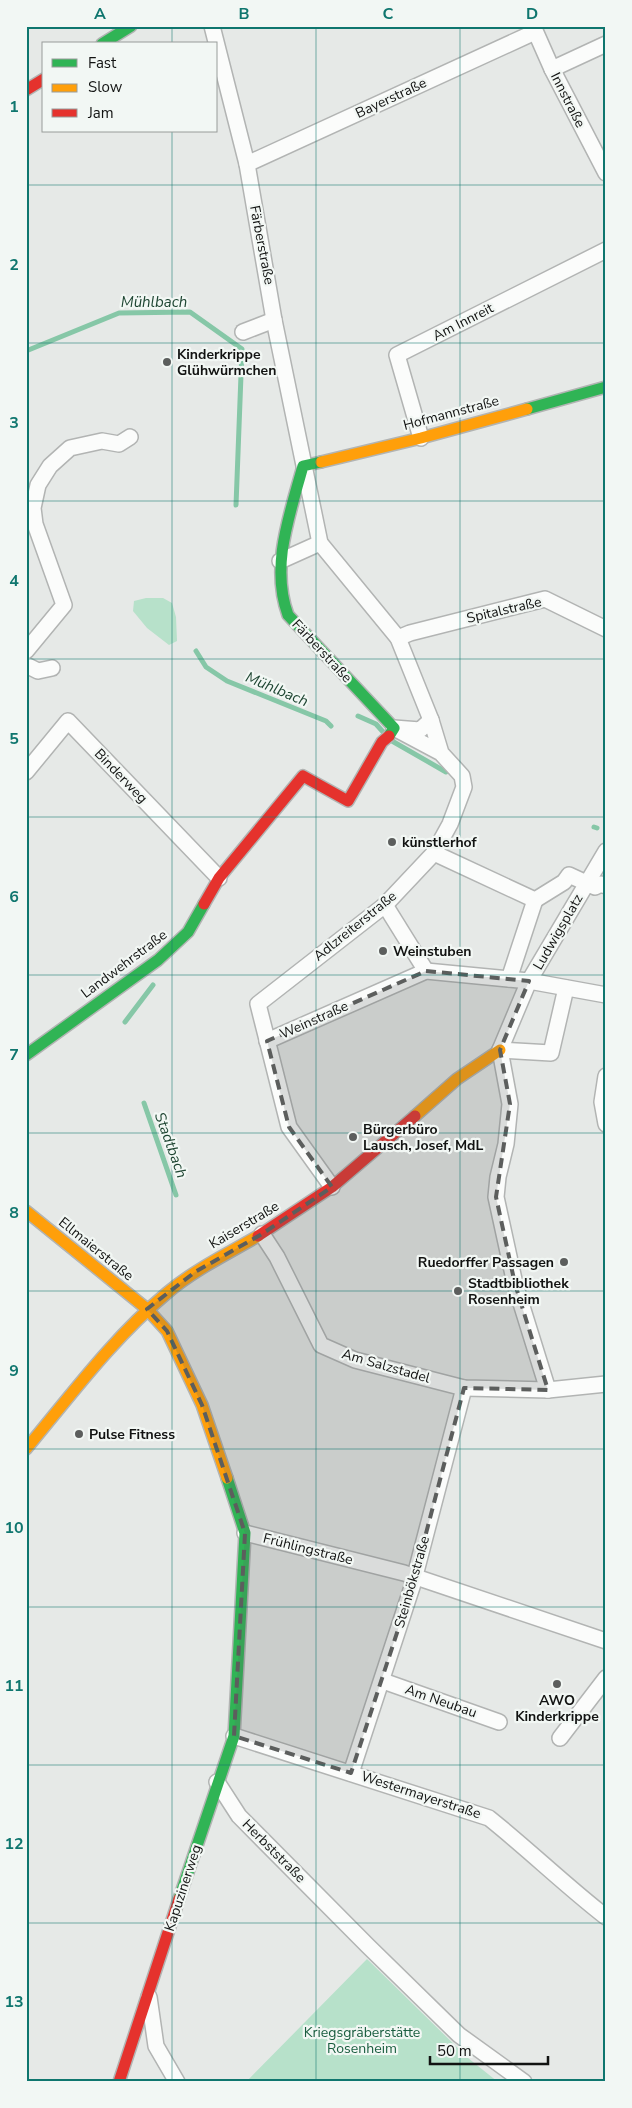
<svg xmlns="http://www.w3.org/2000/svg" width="632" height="2108" font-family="'Nunito Sans',sans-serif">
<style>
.green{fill:#b7e1ca}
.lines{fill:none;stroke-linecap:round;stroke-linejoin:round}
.stream{stroke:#86c7a7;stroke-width:5}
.street-casing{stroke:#b2b4b3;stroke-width:18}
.fast-casing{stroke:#b2b4b3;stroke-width:14}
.slow-casing{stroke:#b2b4b3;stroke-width:14}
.jam-casing{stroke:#b2b4b3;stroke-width:14}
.street{stroke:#fbfcfb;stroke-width:15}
.fast{stroke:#30b455;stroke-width:11}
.slow{stroke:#ff9f0a;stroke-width:11}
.jam{stroke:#e5322d;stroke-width:11}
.marked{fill:#5c5e5d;fill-opacity:0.2;stroke:#5c5e5d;stroke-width:4;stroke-dasharray:10 6;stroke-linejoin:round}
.grid{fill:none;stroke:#0f766e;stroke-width:1;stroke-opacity:0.55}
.poi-dot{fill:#5c5e5d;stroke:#f2f7f4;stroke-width:2}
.labels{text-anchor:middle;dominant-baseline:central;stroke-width:4.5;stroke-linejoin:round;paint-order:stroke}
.street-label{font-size:14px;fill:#121312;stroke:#f2f7f4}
.poi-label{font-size:14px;font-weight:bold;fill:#121312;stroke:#f2f7f4;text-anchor:start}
.park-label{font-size:14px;fill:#195d3f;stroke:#f2f7f4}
.water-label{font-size:15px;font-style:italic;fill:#1e4532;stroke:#f2f7f4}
.neatline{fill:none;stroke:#0f766e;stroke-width:2}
.grid-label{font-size:16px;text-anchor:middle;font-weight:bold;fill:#0f766e}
</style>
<rect width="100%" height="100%" fill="#e6e9e7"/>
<g class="green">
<path d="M146,598H163L172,603L176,617L177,641L169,645L147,628L133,611L134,601Z"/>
<path d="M367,1959L468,2058L498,2082H246Z"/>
</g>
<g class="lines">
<g class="stream">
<path d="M26,351L119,313L190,312L242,349L236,505"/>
<path d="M196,651L206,667L227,681L326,721L331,726"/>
<path d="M358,716L376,724L384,733"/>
<path d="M392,741L446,772"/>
<path d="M594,827L597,828"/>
<path d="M125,1022L153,985"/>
<path d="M144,1103L176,1195"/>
</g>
<defs>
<g id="street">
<path d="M212,26L247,164L274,320L320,543L398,638L431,720"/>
<path d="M533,26L552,69L606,173"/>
<path d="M552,69L606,44"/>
<path d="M247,164L535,32"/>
<path d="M243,332L274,320"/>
<path d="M421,438L397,355L606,250"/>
<path d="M280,561L320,543"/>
<path d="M398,638L410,633L545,599L606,629"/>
<path d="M26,651L64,605L35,524L33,508L38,485L50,466L70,448L102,441L119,444L130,437"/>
<path d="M26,665L38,671L52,668"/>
<path d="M26,772L68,721L219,878"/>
<path d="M434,853L535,900L564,882L569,875L595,887L601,884L606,886"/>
<path d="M385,905L426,971"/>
<path d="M509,979L535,900"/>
<path d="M267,1041L426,971L529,981L606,995"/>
<path d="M500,1050L510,1104L506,1144L498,1177L496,1197L515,1284L548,1390"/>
<path d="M500,1050L529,981L606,851"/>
<path d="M500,1050L551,1053L566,988"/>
<path d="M606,1076L602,1102L606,1124"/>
<path d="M332,1187L289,1127L258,1004L385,905L434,853L450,824L464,787L462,776L441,753L394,728L420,730L431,720L441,753"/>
<path d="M262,1234L277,1257L321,1345L355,1360L464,1388L548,1390L606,1384"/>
<path d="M245,1533L404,1573L606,1641"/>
<path d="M383,1681L499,1722"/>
<path d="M234,1736L489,1818C529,1850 566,1886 606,1917"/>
<path d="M560,1738L606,1678"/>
<path d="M351,1773L412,1587L464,1388"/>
<path d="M217,1782L239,1816L368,1946L459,2035L524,2082"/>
<path d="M149,1997L156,2046L177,2082"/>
</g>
<g id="fast">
<path d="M102,44L131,26"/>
<path d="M527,409L606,387"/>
<path d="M321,462L303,466C290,514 270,566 288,615L394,728L389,736"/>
<path d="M26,1055L158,960L188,932L204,904"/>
<path d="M179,1899L234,1736L245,1533L227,1478"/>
</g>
<g id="slow">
<path d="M321,462L421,438L527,409"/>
<path d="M415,1116L457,1079L500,1050"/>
<path d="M26,1211L147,1309L167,1331L202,1405L227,1478"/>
<path d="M26,1449C71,1395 113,1338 167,1293C194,1270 227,1254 258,1236"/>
</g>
<g id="jam">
<path d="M26,90L44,79"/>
<path d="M204,904L219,878L303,776L348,801L382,742L389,736"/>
<path d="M258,1236L332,1187L415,1116"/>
<path d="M119,2082L179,1899"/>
</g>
</defs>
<use href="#street" class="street-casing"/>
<use href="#fast" class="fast-casing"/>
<use href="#slow" class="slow-casing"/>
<use href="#jam" class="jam-casing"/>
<use href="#street" class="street"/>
<use href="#fast" class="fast"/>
<use href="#slow" class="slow"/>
<use href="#jam" class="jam"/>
</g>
<path class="marked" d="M426,971L529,981L500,1050L510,1104L496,1197L515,1284L548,1390L464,1388L412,1587L351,1773L234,1736L245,1533L202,1405L167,1331L147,1309L195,1272L262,1234L332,1187L289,1127L267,1041Z"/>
<path class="grid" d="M172,26V44M316,26V2082M460,26V2082M172,131V2082M26,185H606M26,343H606M26,501H606M26,659H606M26,817H606M26,975H606M26,1133H606M26,1291H606M26,1449H606M26,1607H606M26,1765H606M26,1923H606"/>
<g class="poi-dot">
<circle cx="167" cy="362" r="5"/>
<circle cx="392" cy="842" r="5"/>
<circle cx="383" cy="951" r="5"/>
<circle cx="353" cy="1137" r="5"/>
<circle cx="564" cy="1262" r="5"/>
<circle cx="458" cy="1291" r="5"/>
<circle cx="79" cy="1434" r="5"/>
<circle cx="557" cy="1684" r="5"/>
</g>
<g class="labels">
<g class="street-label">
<text transform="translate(391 98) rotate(-25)">Bayerstraße</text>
<text transform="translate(568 100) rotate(63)">Innstraße</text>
<text transform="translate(262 245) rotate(79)">Färberstraße</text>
<text transform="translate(463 322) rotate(-27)">Am Innreit</text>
<text transform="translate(451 413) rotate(-15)">Hofmannstraße</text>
<text transform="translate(504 610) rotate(-13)">Spitalstraße</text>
<text transform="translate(322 651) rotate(47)">Färberstraße</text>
<text transform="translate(121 776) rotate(46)">Binderweg</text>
<text transform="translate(355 926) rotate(-39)">Adlzreiterstraße</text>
<text transform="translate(558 932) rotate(-60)">Ludwigsplatz</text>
<text transform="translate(124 964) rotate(-37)">Landwehrstraße</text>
<text transform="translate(314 1020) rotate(-24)">Weinstraße</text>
<text transform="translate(244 1225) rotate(-31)">Kaiserstraße</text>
<text transform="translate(96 1249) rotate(39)">Ellmaierstraße</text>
<text transform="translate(386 1366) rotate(16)">Am Salzstadel</text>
<text transform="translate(308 1549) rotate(14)">Frühlingstraße</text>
<text transform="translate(412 1582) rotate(-74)">Steinbökstraße</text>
<text transform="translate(441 1701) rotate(19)">Am Neubau</text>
<text transform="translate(421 1795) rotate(18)">Westermayerstraße</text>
<text transform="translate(274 1851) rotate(45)">Herbststraße</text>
<text transform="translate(183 1888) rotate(-72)">Kapuzinerweg</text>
</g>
<g class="poi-label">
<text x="177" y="354">Kinderkrippe<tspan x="177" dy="16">Glühwürmchen</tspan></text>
<text x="402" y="842">künstlerhof</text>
<text x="393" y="951">Weinstuben</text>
<text x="363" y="1129">Bürgerbüro<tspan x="363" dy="16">Lausch, Josef, MdL</tspan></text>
<text x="554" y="1262" text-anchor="end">Ruedorffer Passagen</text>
<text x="468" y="1283">Stadtbibliothek<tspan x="468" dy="16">Rosenheim</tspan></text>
<text x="89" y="1434">Pulse Fitness</text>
<text x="557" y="1700" text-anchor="middle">AWO<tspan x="557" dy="16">Kinderkrippe</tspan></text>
</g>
<g class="park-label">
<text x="362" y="2032">Kriegsgräberstätte<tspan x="362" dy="16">Rosenheim</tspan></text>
</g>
<g class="water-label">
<text x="154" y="302">Mühlbach</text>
<text transform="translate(277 689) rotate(23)">Mühlbach</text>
<text transform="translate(171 1145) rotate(70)">Stadtbach</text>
</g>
</g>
<rect width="632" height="2108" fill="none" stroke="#f2f7f4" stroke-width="55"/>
<rect x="42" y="42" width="175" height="90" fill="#f2f7f4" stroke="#989c9a"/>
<rect x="52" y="59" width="25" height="8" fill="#30b455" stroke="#989c9a"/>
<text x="88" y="68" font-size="15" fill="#121312">Fast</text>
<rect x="52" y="84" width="25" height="8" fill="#ff9f0a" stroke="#989c9a"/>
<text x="88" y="92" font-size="15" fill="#121312">Slow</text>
<rect x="52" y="109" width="25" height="8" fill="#e5322d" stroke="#989c9a"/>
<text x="88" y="118" font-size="15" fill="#121312">Jam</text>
<path d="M430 2056v8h118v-8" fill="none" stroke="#121312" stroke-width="2.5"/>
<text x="437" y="2056" font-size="15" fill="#121312" stroke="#f2f7f4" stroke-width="4" paint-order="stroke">50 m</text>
<rect x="28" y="28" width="576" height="2052" class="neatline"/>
<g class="grid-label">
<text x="100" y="19">A</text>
<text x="244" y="19">B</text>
<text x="388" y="19">C</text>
<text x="532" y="19">D</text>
<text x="14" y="112">1</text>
<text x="14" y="270">2</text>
<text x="14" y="428">3</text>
<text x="14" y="586">4</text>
<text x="14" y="744">5</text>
<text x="14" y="902">6</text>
<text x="14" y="1060">7</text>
<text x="14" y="1218">8</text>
<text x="14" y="1376">9</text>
<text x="14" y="1533">10</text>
<text x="14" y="1691">11</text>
<text x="14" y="1849">12</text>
<text x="14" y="2007">13</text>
</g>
</svg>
